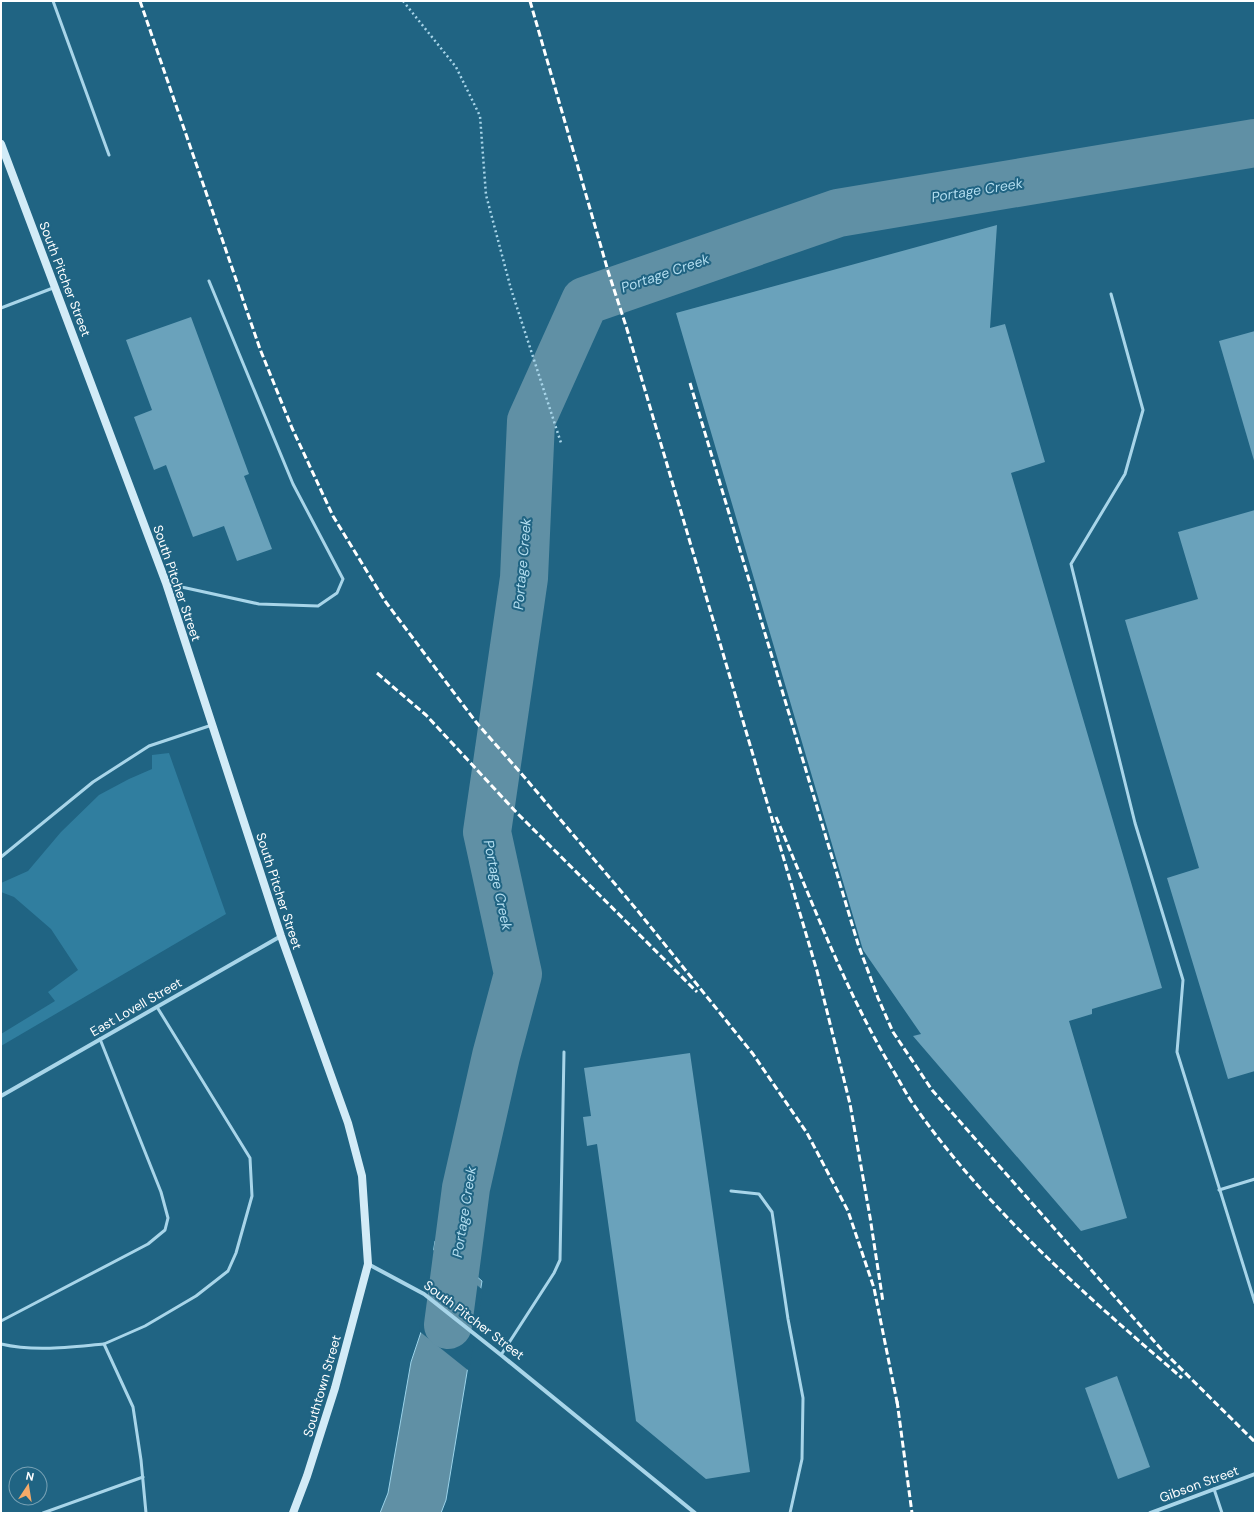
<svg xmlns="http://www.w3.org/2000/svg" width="1256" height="1514" font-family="'DM Sans',sans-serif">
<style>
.green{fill:#307e9f}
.water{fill:#6090a5;stroke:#9bd3ea}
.pier{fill:#206483}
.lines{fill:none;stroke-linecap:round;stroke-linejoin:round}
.river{stroke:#6090a5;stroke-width:48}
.building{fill:#6aa2bb}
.path{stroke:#a8d5e9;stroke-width:2.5;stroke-dasharray:2 3;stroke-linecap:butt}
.service{stroke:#a8d5e9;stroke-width:3}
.minor{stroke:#a8d5e9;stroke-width:4}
.secondary{stroke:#d2ebf7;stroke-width:8}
.rail{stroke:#fff;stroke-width:3;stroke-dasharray:7 3;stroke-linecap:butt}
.labels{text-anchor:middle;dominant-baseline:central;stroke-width:4;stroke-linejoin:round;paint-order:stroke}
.street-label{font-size:13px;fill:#fff;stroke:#206483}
.water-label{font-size:14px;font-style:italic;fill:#b3def0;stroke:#206483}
</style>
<rect width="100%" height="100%" fill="#206483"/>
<path class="green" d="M169,753L226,914L1,1046V1034L55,1001L48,992L78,970L51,929L14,897L1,892V883L28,871L61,832L99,795L129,779L152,769V755Z"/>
<path class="water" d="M435,1241L482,1281L446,1500L441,1513H380L388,1493L411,1362L421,1332Z"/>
<path class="pier" d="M432,1249L483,1290L469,1371L419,1331Z"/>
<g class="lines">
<path class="river" d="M448,1325L466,1188L496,1056L518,974L487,832L524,578L531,421L585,301L838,213L1255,143"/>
</g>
<g class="building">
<path d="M997,225L990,328L1005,324L1045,462L1011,473L1162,988L1092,1009V1014L1069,1021L1127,1218L1081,1231L913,1036L921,1034L863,950L676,313Z"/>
<path d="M191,317L249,474L244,476L272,549L237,561L224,526L193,537L166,465L154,470L134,417L152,410L126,340Z"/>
<path d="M1255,331V464L1219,341Z"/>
<path d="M1255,510V1071L1228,1079L1167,878L1199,868L1125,620L1198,599L1178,532Z"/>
<path d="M690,1053L750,1472L706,1479L636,1421L597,1144L587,1146L583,1117L591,1116L584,1068Z"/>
<path d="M1117,1376L1150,1467L1118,1479L1085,1388Z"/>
</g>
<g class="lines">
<path class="path" d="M403,1L456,67L480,116L486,195L511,289L561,443"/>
<g class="service">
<path d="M53,1L109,155"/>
<path d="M1111,294L1143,410L1125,474L1071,564L1135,823L1183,980L1177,1052L1255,1303"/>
<path d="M1,308L53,288"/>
<path d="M168,584L259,604L318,606L337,593L343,579L293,484L209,281"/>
<path d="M1,857L93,782L149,746L212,725"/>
<path d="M1219,1190L1255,1179"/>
<path d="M731,1191L759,1194L772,1212L788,1319L803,1398L802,1459L790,1513"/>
<path d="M1,1321L148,1244L165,1230L168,1218L161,1192L100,1039"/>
<path d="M1,1344C35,1352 70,1347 104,1344"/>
<path d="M501,1355L554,1273L560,1260L564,1052"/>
<path d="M1214,1489L1222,1513"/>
<path d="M43,1513L143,1477"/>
<path d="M146,1513L141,1460L133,1407L104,1344L145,1326L196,1296L228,1271L236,1253L252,1196L250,1158L157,1007"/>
</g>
<g class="minor">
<path d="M1,1096L281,936"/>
<path d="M368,1264L424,1294L501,1355L695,1513"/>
<path d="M1150,1513L1255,1474"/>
</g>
<path class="secondary" d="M1,144L166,583L281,936L348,1123L362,1176L368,1264L335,1388L307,1476L293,1513"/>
<g class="rail">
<path d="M140,1L260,349L292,428L333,516L385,601L476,722L526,779L637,910L753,1054L807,1133L848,1211L874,1288L898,1407"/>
<path d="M530,1L608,271L626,326L817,971L850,1104L870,1217L883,1302"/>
<path d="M690,383L858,944L878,998L893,1032L932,1090L1161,1349L1255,1442"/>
<path d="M377,673L426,715L517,813L697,992"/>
<path d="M776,817C812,901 844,988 891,1067C898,1078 904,1090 911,1101C986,1209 1083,1293 1182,1378"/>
<path d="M897,1401L912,1513"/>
</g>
</g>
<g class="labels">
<g class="street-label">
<text transform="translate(65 279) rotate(69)">South Pitcher Street</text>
<text transform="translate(177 583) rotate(71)">South Pitcher Street</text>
<text transform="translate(279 891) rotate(72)">South Pitcher Street</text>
<text transform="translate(136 1007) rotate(-30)">East Lovell Street</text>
<text transform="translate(474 1320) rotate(37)">South Pitcher Street</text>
<text transform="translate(322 1386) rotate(-74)">Southtown Street</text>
<text transform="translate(1199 1484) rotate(-20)">Gibson Street</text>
</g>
<g class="water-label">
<text transform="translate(977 190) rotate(-9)">Portage Creek</text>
<text transform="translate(665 273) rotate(-19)">Portage Creek</text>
<text transform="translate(522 564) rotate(-85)">Portage Creek</text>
<text transform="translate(498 885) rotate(78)">Portage Creek</text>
<text transform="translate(464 1212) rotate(-81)">Portage Creek</text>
</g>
</g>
<rect width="1256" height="1514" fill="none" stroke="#ffffff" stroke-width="4"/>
<g transform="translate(28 1486) rotate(12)"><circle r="19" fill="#206483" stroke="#79a2b5"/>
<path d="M0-3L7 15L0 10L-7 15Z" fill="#f6aa68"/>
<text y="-6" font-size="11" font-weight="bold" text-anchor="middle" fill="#ffffff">N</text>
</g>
</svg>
